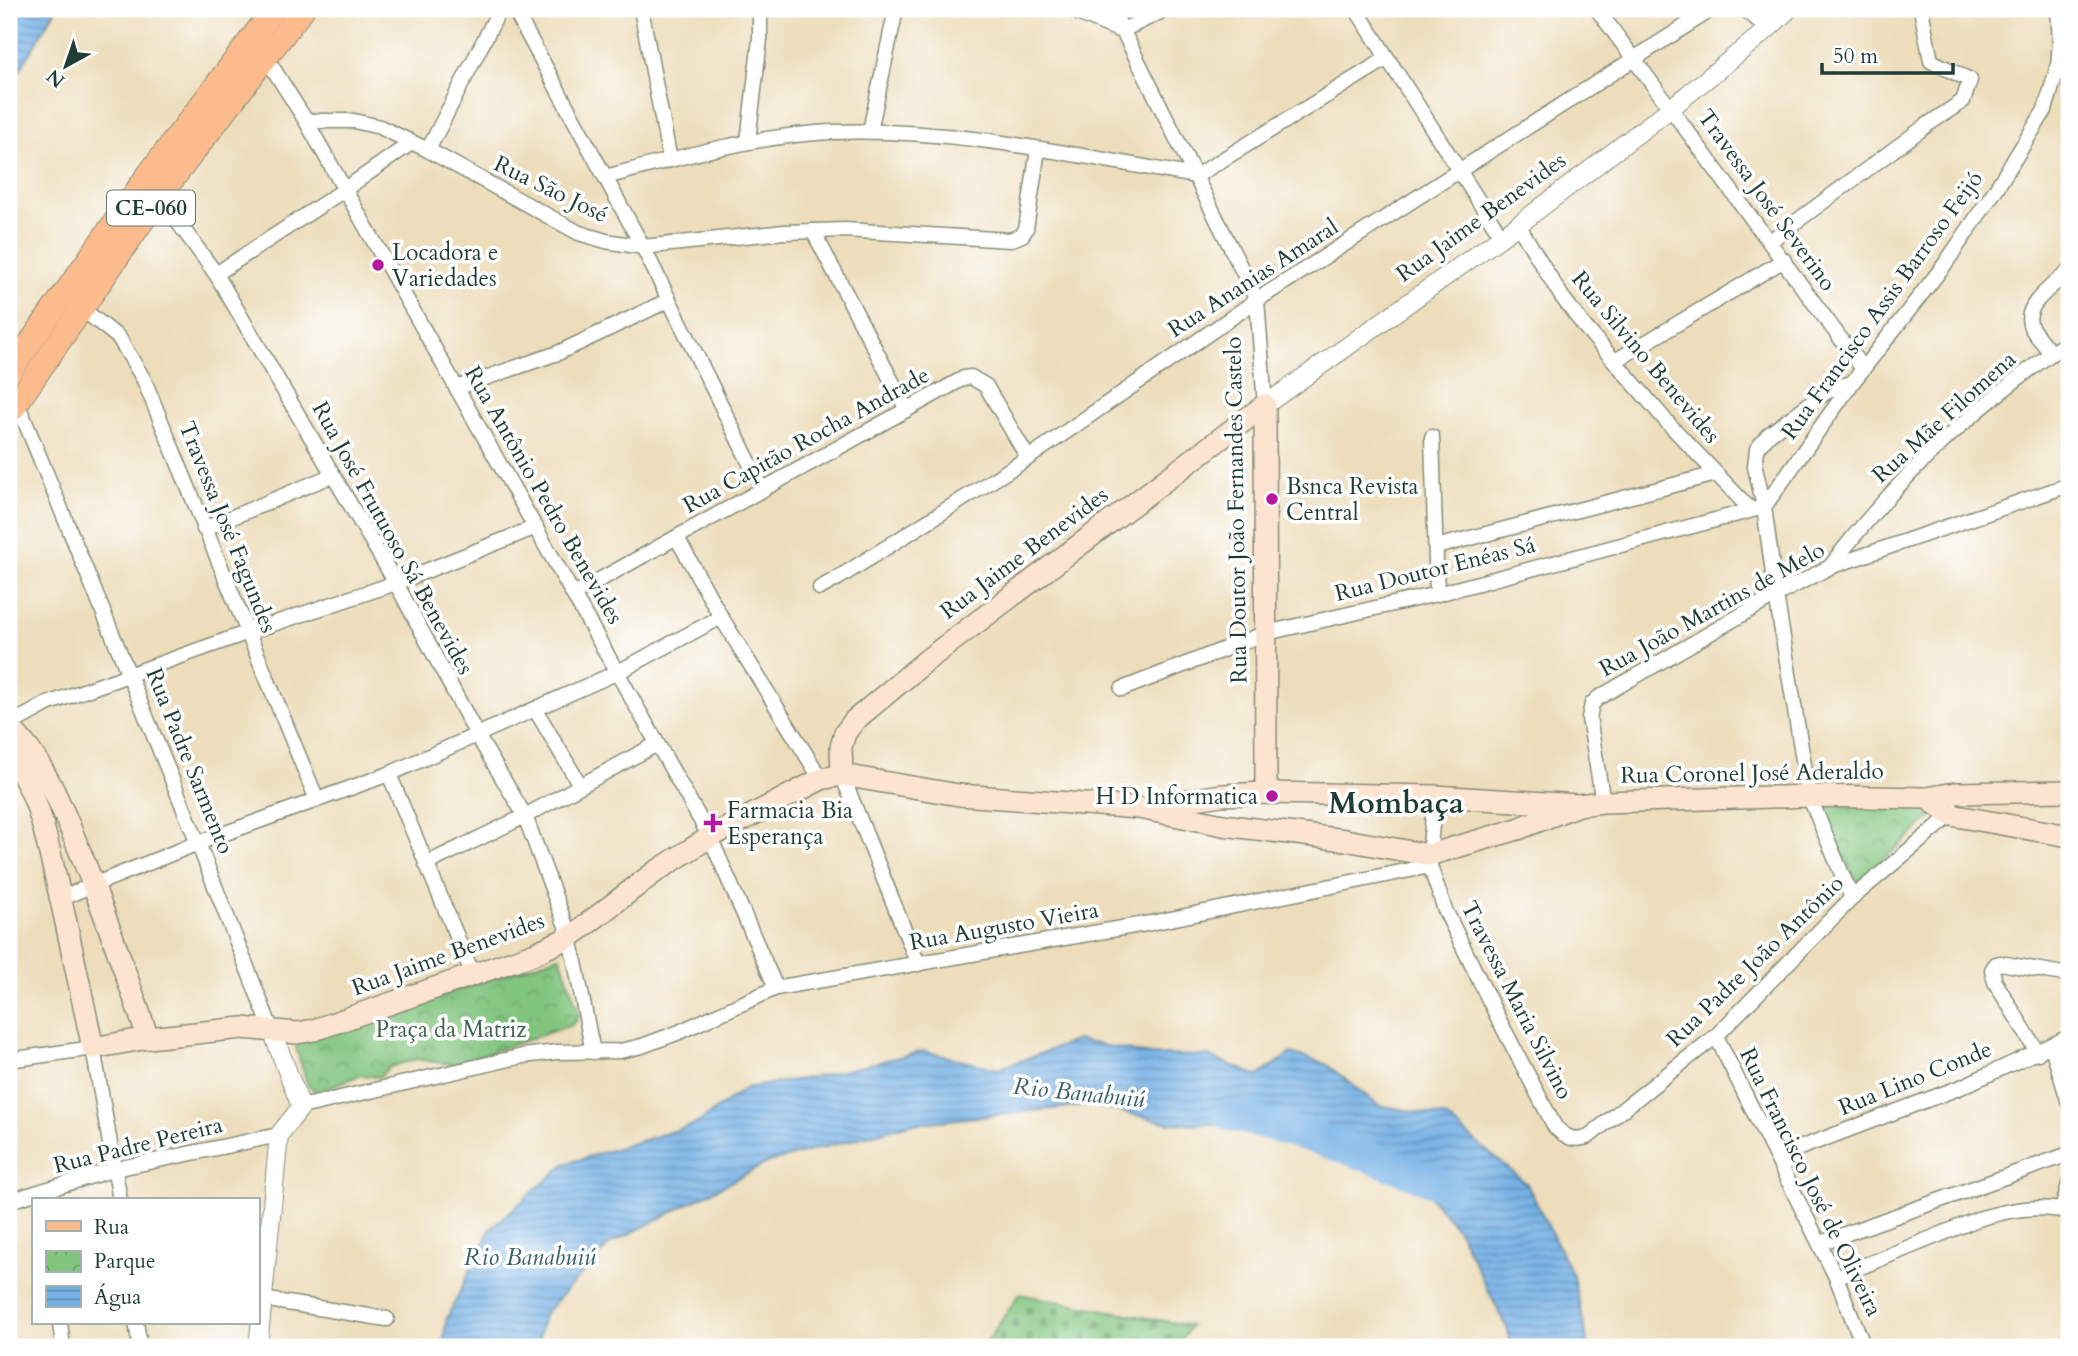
<svg xmlns="http://www.w3.org/2000/svg" width="2078" height="1356" font-family="Cardo,serif">
<style>
.cemetery{fill:url(#cemetery-stones);stroke:#50815a;stroke-width:2}
.park{fill:url(#park-crowns);stroke:#50815a;stroke-width:2}
.water{fill:url(#water-rules);stroke:#4a768c;stroke-width:2}
.lines{fill:none;stroke-linecap:round;stroke-linejoin:round}
.river{stroke:#74b0e5;stroke-width:32}
.minor-casing{stroke:#868d78;stroke-width:17}
.tertiary-casing{stroke:#868d78;stroke-width:20}
.secondary-casing{stroke:#868d78;stroke-width:24}
.primary-casing{stroke:#868d78;stroke-width:25}
.minor{stroke:#fff;stroke-width:14}
.tertiary{stroke:#fff;stroke-width:18}
.secondary{stroke:#fde4d1;stroke-width:21}
.primary{stroke:#fbbb8d;stroke-width:23}
.poi-dot{fill:#b5179e;stroke:#fff;stroke-width:2.5}
.labels{text-anchor:middle;dominant-baseline:central;stroke-width:7;stroke-linejoin:round;paint-order:stroke}
.shield{fill:#fff;stroke:#627771;stroke-width:2}
.shield-label{font-size:21px;font-weight:bold;fill:#1f3d34}
.street-label{font-size:23px;fill:#1f3d34;stroke:#fff}
.poi-label{font-size:23px;fill:#1f3d34;stroke:#fff;text-anchor:start}
.park-label{font-size:23px;fill:#3d664a;stroke:#fff}
.water-label{font-size:24px;font-style:italic;fill:#396069;stroke:#fff}
.district-label{font-size:30px;font-weight:bold;fill:#1f3d34;stroke:#fff}
</style>
<defs>
<pattern id="cemetery-stones" width="16" height="16" patternUnits="userSpaceOnUse" patternTransform="scale(1.75)"><rect width="16" height="16" fill="#82c57f"/><path d="M2 7V4a2 2 0 0 1 4 0v3zM10 15v-3a2 2 0 0 1 4 0v3z" fill="#6aa169"/></pattern>
<pattern id="park-crowns" width="20" height="18" patternUnits="userSpaceOnUse" patternTransform="scale(1.75)"><rect width="20" height="18" fill="#82c57f"/><path d="M2 6a3 3 0 1 1 6 0M12 15a3 3 0 1 1 6 0" fill="none" stroke="#6aa169"/></pattern>
<pattern id="water-rules" width="6" height="5" patternUnits="userSpaceOnUse" patternTransform="scale(1.75)"><rect width="6" height="5" fill="#74b0e5"/><path d="M0 2.5h6" fill="none" stroke="#5f90ba"/></pattern>
</defs>
<rect width="100%" height="100%" fill="#fff"/>
<filter id="ink" filterUnits="userSpaceOnUse"><feTurbulence type="fractalNoise" baseFrequency=".0143" numOctaves="2"/><feDisplacementMap in="SourceGraphic" scale="14" xChannelSelector="R" yChannelSelector="G"/><feConvolveMatrix kernelMatrix="1 2 1 2 8 2 1 2 1" color-interpolation-filters="sRGB"/></filter>
<filter id="wash" filterUnits="userSpaceOnUse"><feTurbulence type="fractalNoise" baseFrequency=".00686" numOctaves="4" result="noise"/><feDisplacementMap in="SourceGraphic" scale="28" xChannelSelector="R" yChannelSelector="G"/><feGaussianBlur stdDeviation="1.57" result="paint"/><feColorMatrix in="noise" values="0 0 0 0 0 0 0 0 0 0 0 0 0 0 0 0 0 1.4 0 .05"/><feComposite in="paint" operator="in"/></filter>
<g filter="url(#wash)">
<rect width="100%" height="100%" fill="#edddbb"/>
<path class="cemetery" d="M1019,1294L1191,1326L1177,1347H984Z"/>
<g class="park">
<path d="M1928,806L1932,817L1857,883L1820,807Z"/>
<path d="M560,956L579,1013L577,1020L571,1025L453,1065L417,1059L389,1067L379,1077L360,1075L317,1092L308,1085L296,1048L299,1040L323,1035Z"/>
</g>
<g class="water">
<path d="M9,9H56L9,88Z"/>
<path d="M1077,1040L1150,1055L1208,1056L1258,1076L1291,1053L1326,1064L1378,1105L1446,1117L1527,1184L1573,1276L1589,1347H1511L1508,1330L1458,1230L1394,1153L1316,1126L1170,1123L1091,1105L910,1124L767,1163L610,1244L544,1314L537,1347H443L446,1320L491,1228L565,1164L696,1124L746,1088L825,1075L924,1051L998,1069Z"/>
</g>
<g class="lines">
<path class="river" d="M1230,1115C1306,1132 1378,1158 1450,1188"/>
</g>
</g>
<g filter="url(#ink)">
<g class="lines">
<defs>
<g id="minor">
<path d="M514,9L643,247L763,490"/>
<path d="M641,9L670,160"/>
<path d="M1068,9L1121,31L1166,9"/>
<path d="M1112,9L1257,300L1265,405"/>
<path d="M1356,9L1501,236"/>
<path d="M1597,9L1863,369"/>
<path d="M1745,9L1768,29"/>
<path d="M262,51L306,121L710,837L776,988"/>
<path d="M306,121H354L380,127L428,150L579,233L606,241L643,247L784,232L845,230L1010,240L1022,235L1026,229L1038,149"/>
<path d="M870,131L896,9"/>
<path d="M748,141L760,39V9"/>
<path d="M428,150L500,9"/>
<path d="M606,177C680,157 754,136 831,132C954,127 1076,156 1196,176L1386,59"/>
<path d="M155,191L216,274L396,583L477,735L525,816L570,937L593,1052"/>
<path d="M1518,225L1562,297L1585,327L1668,423L1751,510"/>
<path d="M813,231L907,410"/>
<path d="M1770,241L1927,125L1963,101L1970,80L1931,61L1921,9"/>
<path d="M216,274L344,190L411,143"/>
<path d="M76,304L119,338L144,380L317,800"/>
<path d="M2051,353C2045,345 2036,336 2031,327C2021,305 2056,284 2069,271"/>
<path d="M1615,361L1784,260"/>
<path d="M1852,383L1831,389L1817,398L1768,435L1757,449L1755,467L1764,507L1776,595L1809,796L1852,898"/>
<path d="M456,388L558,353L669,300"/>
<path d="M17,402L198,843L272,1031"/>
<path d="M1432,437L1437,594"/>
<path d="M1764,507L1852,383L1945,264L1994,192L2045,110L2058,66L2060,42L2058,9"/>
<path d="M204,529L333,475"/>
<path d="M677,538L721,617L821,779"/>
<path d="M1436,547L1716,474"/>
<path d="M1830,567C1895,480 1979,403 2069,341"/>
<path d="M820,588L838,578L1028,458L1257,300L1712,9"/>
<path d="M574,594L964,378L971,377L986,386L1028,458"/>
<path d="M1122,689L1266,633L1437,594L1764,507"/>
<path d="M535,709L580,785"/>
<path d="M9,725L47,704L246,633L396,583L536,527"/>
<path d="M389,774L473,975"/>
<path d="M842,775L918,964"/>
<path d="M1435,796L1429,855L1430,866L1445,910L1497,1016L1555,1127C1567,1138 1574,1142 1589,1136L1716,1036L1852,898L1951,815L1952,809"/>
<path d="M1603,802L1589,718L1592,704L1598,698L1776,595L1830,567L2069,485"/>
<path d="M426,864L525,816L657,744"/>
<path d="M61,898L198,843L389,774L618,672L721,617"/>
<path d="M1716,1036L1836,1277L1864,1347"/>
<path d="M2052,1047L2069,1103"/>
<path d="M2038,1053L1995,982L1992,970L1996,964L2000,963L2069,975"/>
<path d="M9,1060L93,1048L120,1200"/>
<path d="M301,1107L523,1056L557,1052L620,1051L642,1046L677,1033L776,988L1151,923L1430,866"/>
<path d="M1776,1157L1961,1087L2069,1037"/>
<path d="M9,1201L115,1169L279,1135"/>
<path d="M2062,1210L2069,1184"/>
<path d="M1820,1243L2069,1154"/>
<path d="M1836,1277L1978,1219C2008,1210 2038,1204 2069,1212"/>
<path d="M262,1299L387,1319"/>
<path d="M60,1323L63,1347"/>
<path d="M136,1323L140,1347"/>
</g>
<g id="tertiary">
<path d="M1265,405L1518,225L1671,108L1768,29L1789,9"/>
<path d="M258,1347L279,1135L301,1107L272,1031"/>
</g>
<g id="secondary">
<path d="M1265,405L1266,793"/>
<path d="M9,727C42,758 59,800 76,842C103,906 125,972 148,1038"/>
<path d="M9,757C37,787 44,831 54,870C68,929 80,989 93,1048L148,1038L242,1028L297,1033L314,1030L533,954L570,937L655,872L710,837L821,779L842,775L959,795L1139,808L1223,825L1345,840L1429,855L1518,829L1578,805"/>
<path d="M842,775L841,747L845,733L855,720L927,660L1265,405"/>
<path d="M1927,798L1951,815L2069,836"/>
<path d="M1155,805L1222,795L1266,793L1435,796L1578,805L1603,802L1809,796L1927,798L1955,793L2069,791"/>
</g>
<g id="primary">
<path d="M9,373L145,179L274,9"/>
<path d="M9,414L159,197L303,9"/>
</g>
</defs>
<use href="#minor" class="minor-casing"/>
<use href="#tertiary" class="tertiary-casing"/>
<use href="#secondary" class="secondary-casing"/>
<use href="#primary" class="primary-casing"/>
<use href="#minor" class="minor"/>
<use href="#tertiary" class="tertiary"/>
<use href="#secondary" class="secondary"/>
<use href="#primary" class="primary"/>
</g>
</g>
<g class="poi-dot">
<circle cx="378" cy="265" r="7"/>
<circle cx="1272" cy="499" r="7"/>
<circle cx="1272" cy="796" r="7"/>
<path d="M709.5 812.5h7v7h7v7h-7v7h-7v-7h-7v-7h7z"/>
</g>
<g class="labels">
<rect class="shield" x="107" y="190.5" width="88" height="35" rx="5"/>
<g class="shield-label">
<text x="151" y="208">CE-060</text>
</g>
<g class="street-label">
<text transform="translate(551 189) rotate(26)">Rua São José</text>
<text transform="translate(1767 200) rotate(54)">Travessa José Severino</text>
<text transform="translate(1481 217) rotate(-36)">Rua Jaime Benevides</text>
<text transform="translate(1253 278) rotate(-33)">Rua Ananias Amaral</text>
<text transform="translate(1882 305) rotate(-54)">Rua Francisco Assis Barroso Feijó</text>
<text transform="translate(1646 357) rotate(50)">Rua Silvino Benevides</text>
<text transform="translate(1944 417) rotate(-42)">Rua Mãe Filomena</text>
<text transform="translate(806 440) rotate(-29)">Rua Capitão Rocha Andrade</text>
<text transform="translate(544 495) rotate(60)">Rua Antônio Pedro Benevides</text>
<text transform="translate(1236 510) rotate(-91)">Rua Doutor João Fernandes Castelo</text>
<text transform="translate(228 527) rotate(68)">Travessa José Fagundes</text>
<text transform="translate(393 538) rotate(61)">Rua José Frutuoso Sá Benevides</text>
<text transform="translate(1024 553) rotate(-37)">Rua Jaime Benevides</text>
<text transform="translate(1435 569) rotate(-14)">Rua Doutor Enéas Sá</text>
<text transform="translate(1712 609) rotate(-29)">Rua João Martins de Melo</text>
<text transform="translate(190 761) rotate(68)">Rua Padre Sarmento</text>
<text transform="translate(1752 773) rotate(-1)">Rua Coronel José Aderaldo</text>
<text transform="translate(1004 926) rotate(-10)">Rua Augusto Vieira</text>
<text transform="translate(448 954) rotate(-20)">Rua Jaime Benevides</text>
<text transform="translate(1755 961) rotate(-44)">Rua Padre João Antônio</text>
<text transform="translate(1517 1000) rotate(63)">Travessa Maria Silvino</text>
<text transform="translate(1915 1078) rotate(-22)">Rua Lino Conde</text>
<text transform="translate(138 1145) rotate(-14)">Rua Padre Pereira</text>
<text transform="translate(1811 1182) rotate(64)">Rua Francisco José de Oliveira</text>
</g>
<g class="poi-label">
<text x="392" y="252">Locadora e<tspan x="392" dy="26">Variedades</tspan></text>
<text x="1286" y="486">Bsnca Revista<tspan x="1286" dy="26">Central</tspan></text>
<text x="1258" y="796" text-anchor="end">H D Informatica</text>
<text x="727" y="810">Farmacia Bia<tspan x="727" dy="26">Esperança</tspan></text>
</g>
<g class="park-label">
<text x="451" y="1029">Praça da Matriz</text>
</g>
<g class="water-label">
<text transform="translate(1079 1093) rotate(6)">Rio Banabuiú</text>
<text x="530" y="1257">Rio Banabuiú</text>
</g>
<g class="district-label">
<text x="1396" y="803">Mombaça</text>
</g>
</g>
<rect width="2078" height="1356" fill="none" stroke="#fff" stroke-width="35"/>
<rect x="32" y="1198" width="228" height="126" fill="#ffffff" stroke="#a5b1ae" stroke-width="2"/>
<rect x="46" y="1221" width="35" height="10" fill="#fbbb8d" stroke="#a5b1ae" stroke-width="2"/>
<text x="94" y="1234" font-size="21" fill="#1f3d34">Rua</text>
<rect x="46" y="1251" width="35" height="21" fill="url(#park-crowns)" stroke="#a5b1ae" stroke-width="2"/>
<text x="94" y="1268" font-size="21" fill="#1f3d34">Parque</text>
<rect x="46" y="1286" width="35" height="21" fill="url(#water-rules)" stroke="#a5b1ae" stroke-width="2"/>
<text x="94" y="1304" font-size="21" fill="#1f3d34">Água</text>
<g transform="translate(66 66) rotate(220)" stroke="#ffffff" stroke-width="5" paint-order="stroke">
<path d="M0-5L12 26L0 18L-12 26Z" fill="#1f3d34"/>
<text y="-10" font-size="19" font-weight="bold" text-anchor="middle" fill="#1f3d34">N</text>
</g>
<path d="M1822 63v10h131v-10" fill="none" stroke="#1f3d34" stroke-width="3.5"/>
<text x="1833" y="63" font-size="21" fill="#1f3d34" stroke="#ffffff" stroke-width="5" paint-order="stroke">50 m</text>
</svg>
